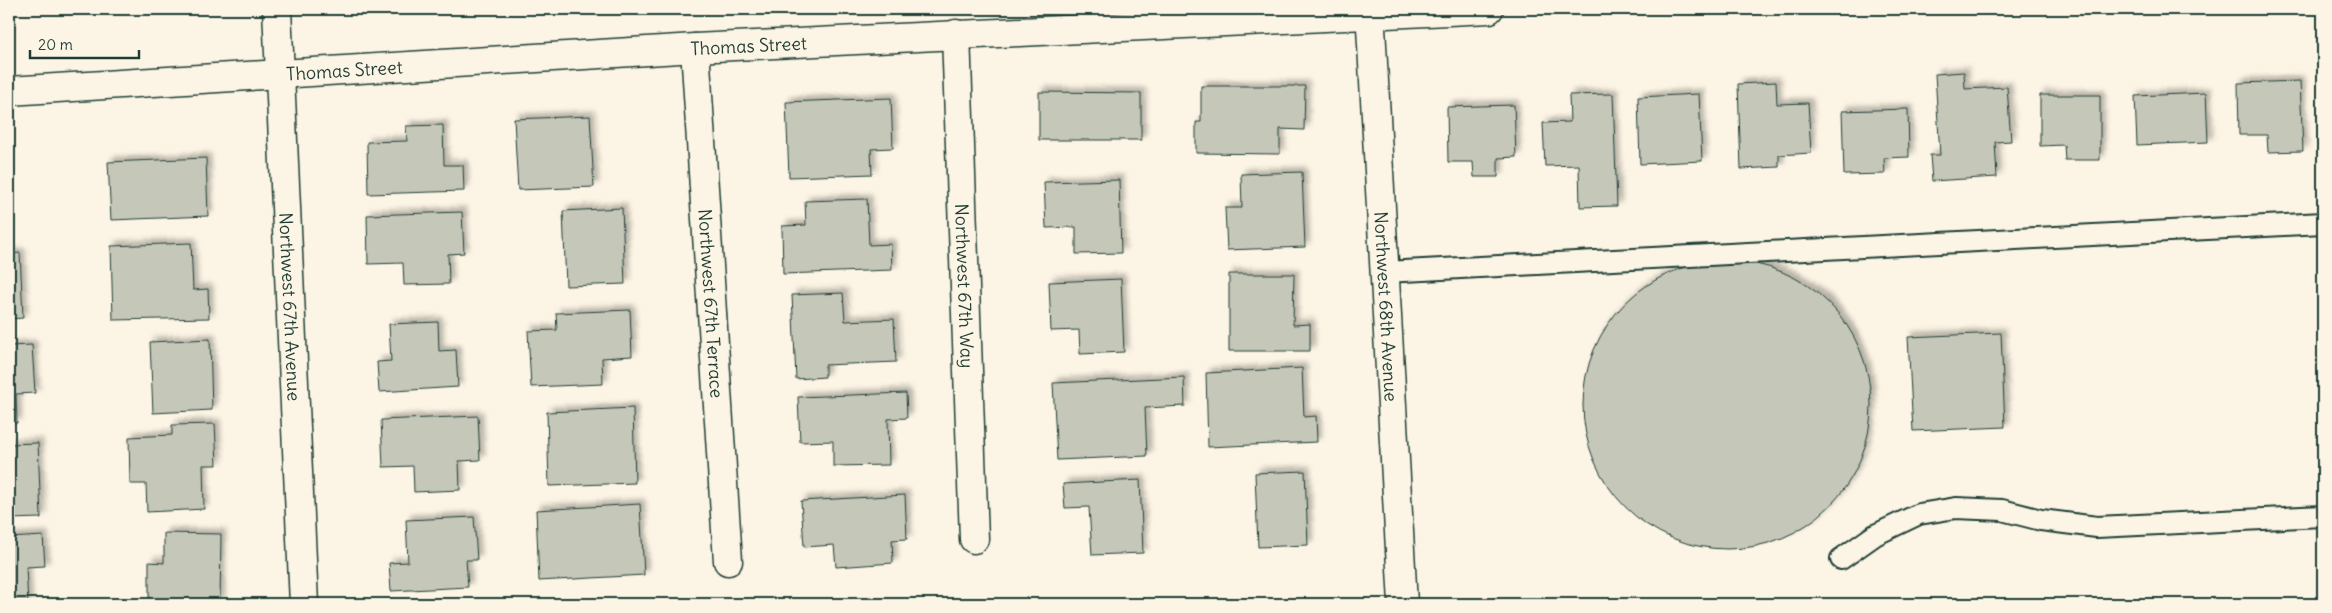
<svg xmlns="http://www.w3.org/2000/svg" width="2332" height="613" font-family="Delius,sans-serif">
<style>
.building{fill:#c5c7b9;stroke:#1f3d34;filter:url(#shadow)}
.lines{fill:none;stroke-linecap:round;stroke-linejoin:round}
.service-casing{stroke:#1f3d34;stroke-width:24}
.minor-casing{stroke:#1f3d34;stroke-width:31}
.tertiary-casing{stroke:#1f3d34;stroke-width:31}
.service{stroke:#fcf5e5;stroke-width:20}
.minor{stroke:#fcf5e5;stroke-width:28}
.tertiary{stroke:#fcf5e5;stroke-width:28}
.labels{text-anchor:middle;dominant-baseline:central;stroke-width:5;stroke-linejoin:round;paint-order:stroke}
.street-label{font-size:18px;fill:#1f3d34;stroke:#fcf5e5}
</style>
<defs>
<filter id="shadow"><feDropShadow dx="4.5" dy="-4.5" stdDeviation="2.5" flood-color="#0004"/></filter>
</defs>
<rect width="100%" height="100%" fill="#fcf5e5"/>
<filter id="ink" filterUnits="userSpaceOnUse"><feTurbulence type="fractalNoise" baseFrequency=".02" numOctaves="2"/><feDisplacementMap in="SourceGraphic" scale="10" xChannelSelector="R" yChannelSelector="G"/><feConvolveMatrix kernelMatrix="1 2 1 2 8 2 1 2 1" color-interpolation-filters="sRGB"/></filter>
<g filter="url(#ink)">
<g class="building">
<path d="M1964,72L1965,89L2007,87L2011,141L1995,142L1997,177L1932,181L1930,155H1940L1935,74Z"/>
<path d="M2300,81L2303,151L2268,152L2267,135H2239L2238,83Z"/>
<path d="M1776,82L1777,104L1808,103L1811,153L1779,155V167L1741,169L1738,84Z"/>
<path d="M1201,86H1305L1304,130L1280,129V154L1196,153V122H1201Z"/>
<path d="M1039,92L1141,93V140H1039Z"/>
<path d="M2206,93L2208,142L2137,145L2135,96Z"/>
<path d="M1613,94L1617,206L1580,207L1579,165L1545,166L1543,123L1570,122L1569,95Z"/>
<path d="M1699,94L1702,161L1640,164L1638,97Z"/>
<path d="M2040,95H2100V160H2065L2064,145L2040,146Z"/>
<path d="M891,98L893,148L871,149L872,174L789,177L786,102Z"/>
<path d="M1514,105L1516,157L1498,158V177H1474L1473,162H1448L1447,107Z"/>
<path d="M1908,109L1909,157L1884,158L1885,174L1844,175L1842,111Z"/>
<path d="M590,116L594,187L518,190L514,119Z"/>
<path d="M443,125L444,165H463L464,191L368,194L367,142L407,141L406,126Z"/>
<path d="M206,158L208,216L111,220L108,162Z"/>
<path d="M1302,172L1305,247L1227,250L1225,208H1242L1241,174Z"/>
<path d="M1119,180L1121,253L1076,254V227L1046,228L1044,182Z"/>
<path d="M867,199L869,245L891,244L892,270L783,274L782,226L806,225L805,201Z"/>
<path d="M622,208L625,284L566,286L563,211Z"/>
<path d="M462,212L464,253L448,254L449,284L404,285L403,263L368,264L367,215Z"/>
<path d="M191,243L193,290L208,289L209,318L113,320L111,246Z"/>
<path d="M20,253L23,318L9,319V254Z"/>
<circle cx="1727" cy="405" r="144"/>
<path d="M1229,274H1294L1293,325L1310,324V351H1229Z"/>
<path d="M1121,279L1124,352L1080,354L1079,330L1051,331L1049,282Z"/>
<path d="M843,293L845,321L894,319L896,362L825,365V377L796,379L792,295Z"/>
<path d="M630,310L632,356L602,358L603,384L531,387L528,331L557,330L556,313Z"/>
<path d="M438,322L439,351L456,350L458,387L379,392L377,362L391,361L389,324Z"/>
<path d="M2001,333L2005,427L1913,431L1908,337Z"/>
<path d="M210,339L212,410L153,413L150,342Z"/>
<path d="M32,345L35,393L16,394L17,423H9V346Z"/>
<path d="M1302,368L1304,417L1316,416L1317,442L1208,447L1206,373Z"/>
<path d="M1184,377L1185,406L1145,408L1147,456L1057,460L1053,383Z"/>
<path d="M906,393L907,418L888,419L889,465L833,466V441L800,442L798,397Z"/>
<path d="M633,408L635,483L549,486L547,412Z"/>
<path d="M478,416L480,460L459,461L460,490L414,492L413,466L383,467L381,420Z"/>
<path d="M215,424L217,465H203L204,509L147,512L146,484H130L129,437L172,435V425Z"/>
<path d="M38,443L41,518L9,519V444Z"/>
<path d="M1305,471L1308,545L1258,547L1255,473Z"/>
<path d="M1140,480L1143,553L1092,555L1089,507L1065,508L1063,484Z"/>
<path d="M905,495L907,539L892,540L893,563L836,567L834,545L804,547L801,501Z"/>
<path d="M640,504L644,575L539,581L536,510Z"/>
<path d="M474,517L477,560H466L468,587L391,591L389,563L408,562L406,520Z"/>
<path d="M164,533L221,534L220,602L149,601V562L164,563Z"/>
<path d="M43,536L45,566L26,567L28,604H9V538Z"/>
</g>
<g class="lines">
<defs>
<g id="service">
<path d="M1385,272L2323,223"/>
<path d="M1841,559L1875,535L1919,514L1956,508L2002,510L2041,520L2097,527L2323,516"/>
</g>
<g id="minor">
<path id="s1" d="M277,9L304,604"/>
<path id="s2" d="M956,34L974,539"/>
<path id="s3" d="M695,48L728,561"/>
<path id="s4" d="M9,91L695,48L1489,9"/>
</g>
<g id="tertiary">
<path id="s5" d="M1370,9L1403,604"/>
</g>
</defs>
<use href="#service" class="service-casing"/>
<use href="#minor" class="minor-casing"/>
<use href="#tertiary" class="tertiary-casing"/>
<use href="#service" class="service"/>
<use href="#minor" class="minor"/>
<use href="#tertiary" class="tertiary"/>
</g>
</g>
<g class="labels">
<g class="street-label">
<text stroke="none"><textPath href="#s4" startOffset="741">Thomas Street</textPath></text>
<text stroke="none"><textPath href="#s4" startOffset="336">Thomas Street</textPath></text>
<text stroke="none"><textPath href="#s2" startOffset="252">Northwest 67th Way</textPath></text>
<text stroke="none"><textPath href="#s3" startOffset="256">Northwest 67th Terrace</textPath></text>
<text stroke="none"><textPath href="#s1" startOffset="298">Northwest 67th Avenue</textPath></text>
<text stroke="none"><textPath href="#s5" startOffset="298">Northwest 68th Avenue</textPath></text>
</g>
</g>
<rect width="2332" height="613" fill="none" stroke="#fcf5e5" stroke-width="30"/>
<rect x="15" y="15" width="2302" height="583" fill="none" stroke="#1f3d34" stroke-width="2" filter="url(#ink)"/>
<path d="M30 50v8h109v-8" fill="none" stroke="#1f3d34" stroke-width="2.5"/>
<text x="38" y="50" font-size="15" fill="#1f3d34" stroke="#fcf5e5" stroke-width="4" paint-order="stroke">20 m</text>
</svg>
